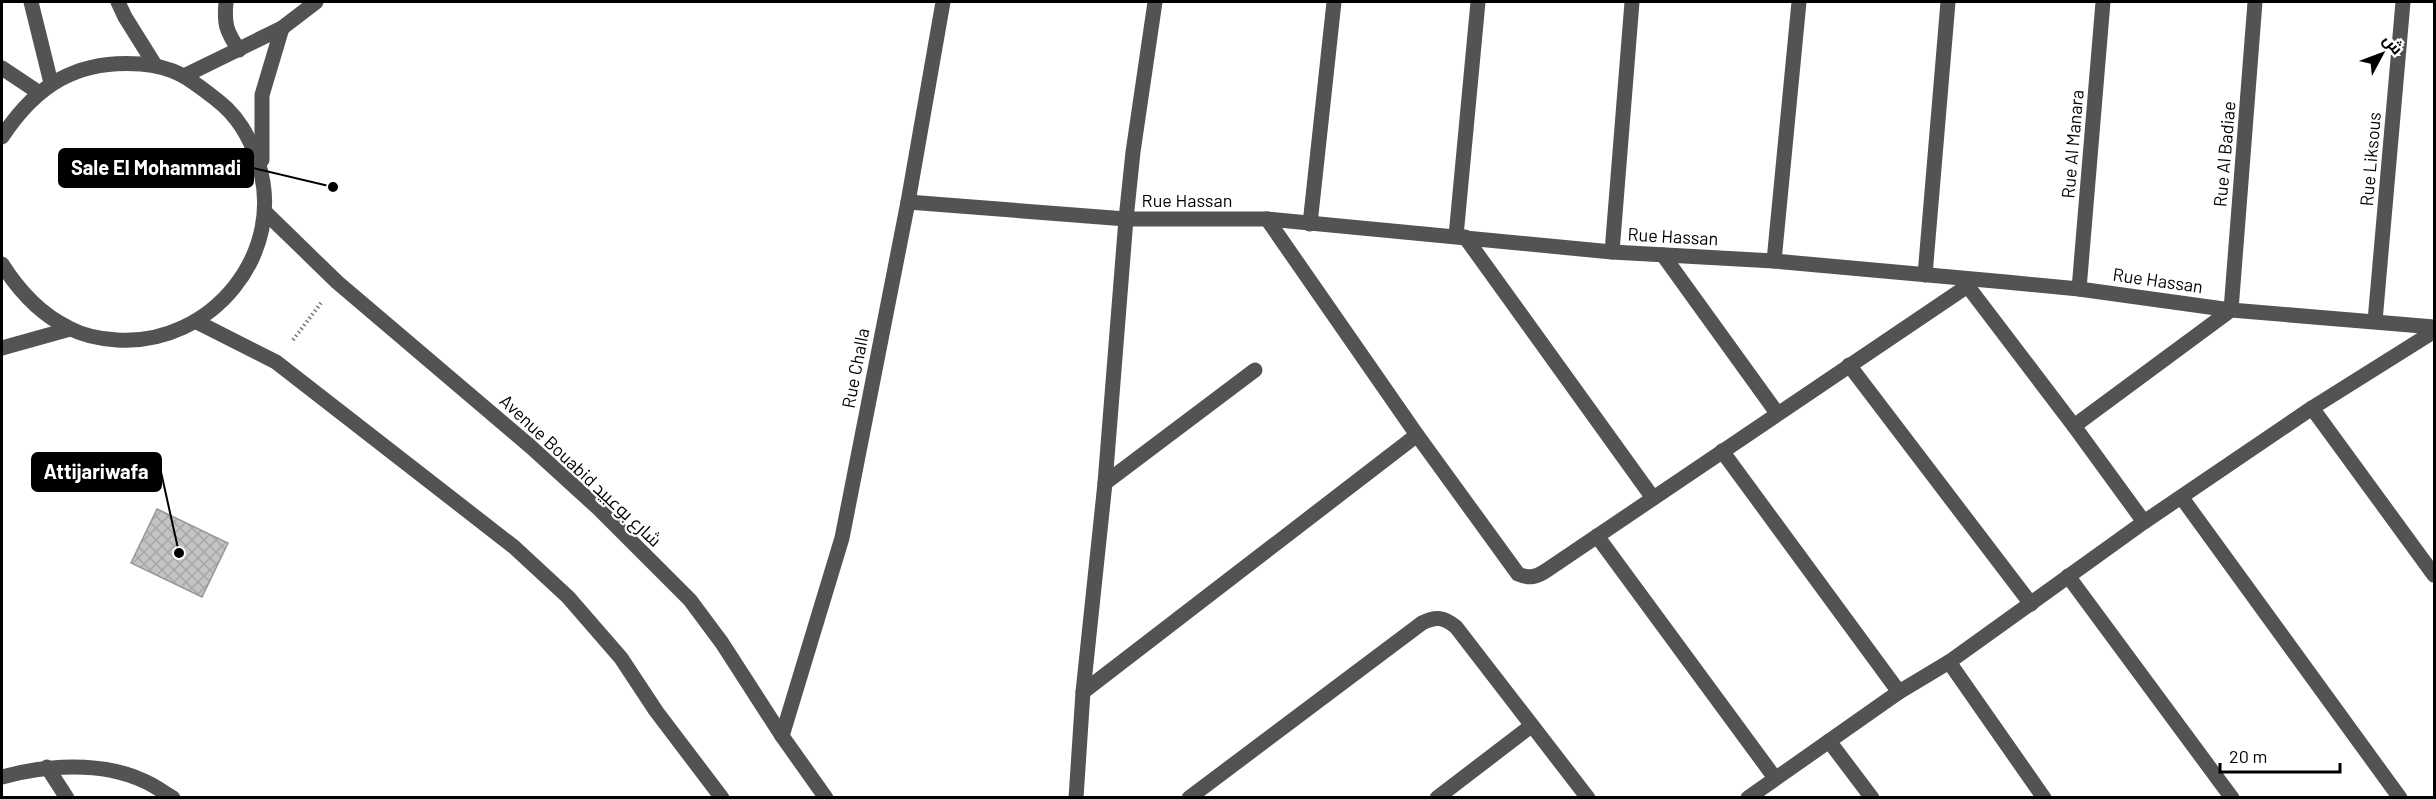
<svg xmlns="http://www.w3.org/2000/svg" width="2436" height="799" font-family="Barlow,Cairo,sans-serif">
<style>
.building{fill:url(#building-cross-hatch);stroke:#979797;stroke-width:1.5}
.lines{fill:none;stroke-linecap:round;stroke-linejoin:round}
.path{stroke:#757575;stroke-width:4;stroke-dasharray:1.5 3;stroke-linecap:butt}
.minor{stroke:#535353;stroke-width:15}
.labels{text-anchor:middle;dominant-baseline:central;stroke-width:4.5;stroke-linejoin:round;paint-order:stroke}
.street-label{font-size:18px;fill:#000;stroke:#fff}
.leader{fill:none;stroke:#000;stroke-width:2}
.callout-dot{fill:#000;stroke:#fff;stroke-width:2}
.callout{fill:#000;stroke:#000;stroke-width:2}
.callout-label{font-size:20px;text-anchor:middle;font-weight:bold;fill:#fff}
</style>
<defs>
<pattern id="building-cross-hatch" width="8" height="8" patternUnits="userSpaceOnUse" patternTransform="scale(1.5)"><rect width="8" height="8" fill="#c3c3c3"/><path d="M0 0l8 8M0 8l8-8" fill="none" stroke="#a6a6a6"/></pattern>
</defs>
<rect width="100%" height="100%" fill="#fff"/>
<path class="building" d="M157,509L228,543L202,597L131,563Z"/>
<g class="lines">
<path class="path" d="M293,340L321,303"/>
<g class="minor">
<path d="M31,2L51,83"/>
<path d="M118,2L125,17L155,65"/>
<path d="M226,2C224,24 226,31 239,50"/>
<path d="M2,68L38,92"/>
<path d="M186,75L282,28L316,2"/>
<path d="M2,137C36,85 77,59 141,64C176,67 190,79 217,100C238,116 250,137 258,162C288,253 211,346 117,340C101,339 84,336 69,328C40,314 19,291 2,264"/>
<path d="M262,160V95L282,28"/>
<path d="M908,202L1126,219H1267L1612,252L1774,261L2006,282L2079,289L2231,310L2434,327"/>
<path d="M265,212L337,282L531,447L598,508L690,600L722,643L782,736L826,798"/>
<path d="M1267,219L1417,435L1518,574C1529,579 1537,577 1547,570L1969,285"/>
<path d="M1310,224L1334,2"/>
<path d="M1456,236L1478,2"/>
<path d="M1465,237L1653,498"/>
<path d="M1612,252L1632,2"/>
<path d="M1663,255L1777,413"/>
<path d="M1774,261L1799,2"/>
<path d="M1925,275L1948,2"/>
<path d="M1963,280L2074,426L2144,522"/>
<path d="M2079,289L2103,2"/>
<path d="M2375,321L2403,2"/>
<path d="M197,322L276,362L514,547L568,597L621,658L656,711L722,798"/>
<path d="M2,348L70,329"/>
<path d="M1849,365L2031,604"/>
<path d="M2312,408L2434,575"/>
<path d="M2074,426L2231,310L2255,2"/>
<path d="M1722,451L1899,692"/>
<path d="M1105,483L1255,370"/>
<path d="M2182,498L2400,798"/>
<path d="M1597,536L1775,778"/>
<path d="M2068,576L2232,798"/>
<path d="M1949,662L2044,798"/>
<path d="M1083,692L1417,435"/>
<path d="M782,736L842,538L908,202L943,2"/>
<path d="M1829,741L1872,798"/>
<path d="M47,767L67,798"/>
<path d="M2,777C45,765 102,761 144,781C154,785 163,792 173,798"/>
<path d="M1076,798L1083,692L1105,483L1126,219L1133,152L1155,2"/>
<path d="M1189,798L1422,623C1436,616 1444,617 1456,627L1588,798"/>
<path d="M1437,798L1531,726"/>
<path d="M1748,798L1899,692L1949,662L2144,522L2312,408L2433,332"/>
</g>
</g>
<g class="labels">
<g class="street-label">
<text transform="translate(2072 144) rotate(-85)">Rue Al Manara</text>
<text transform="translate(2224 154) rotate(-85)">Rue Al Badiae</text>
<text transform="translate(2370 159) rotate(-85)">Rue Liksous</text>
<text x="1187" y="200">Rue Hassan</text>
<text transform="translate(1673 236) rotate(3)">Rue Hassan</text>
<text transform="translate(2158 280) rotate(8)">Rue Hassan</text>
<text transform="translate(855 368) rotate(-79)">Rue Challa</text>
<text transform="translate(581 470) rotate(43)">Avenue Bouabid شارع بوعبيد</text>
</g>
</g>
<path class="leader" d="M333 187L253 168M179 553L161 472"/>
<g class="callout-dot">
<circle cx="333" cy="187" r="6"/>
<circle cx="179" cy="553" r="6"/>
</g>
<g class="callout">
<rect x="59" y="149" width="194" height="38" rx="6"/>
<rect x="32" y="453" width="129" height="38" rx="6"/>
</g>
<g class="callout-label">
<text x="156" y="175">Sale El Mohammadi</text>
<text x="96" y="479">Attijariwafa</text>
</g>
<rect width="2436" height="799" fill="none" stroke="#000000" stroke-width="6"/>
<g transform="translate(2382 54) rotate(49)" stroke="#ffffff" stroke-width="4.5" paint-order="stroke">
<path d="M0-4.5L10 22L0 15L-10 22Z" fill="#000000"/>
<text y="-9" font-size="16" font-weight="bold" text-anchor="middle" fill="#000000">ش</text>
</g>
<path d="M2220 763v9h120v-9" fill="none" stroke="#000000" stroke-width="3"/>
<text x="2229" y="763" font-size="18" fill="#000000" stroke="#ffffff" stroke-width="4.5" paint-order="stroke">20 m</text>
</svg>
